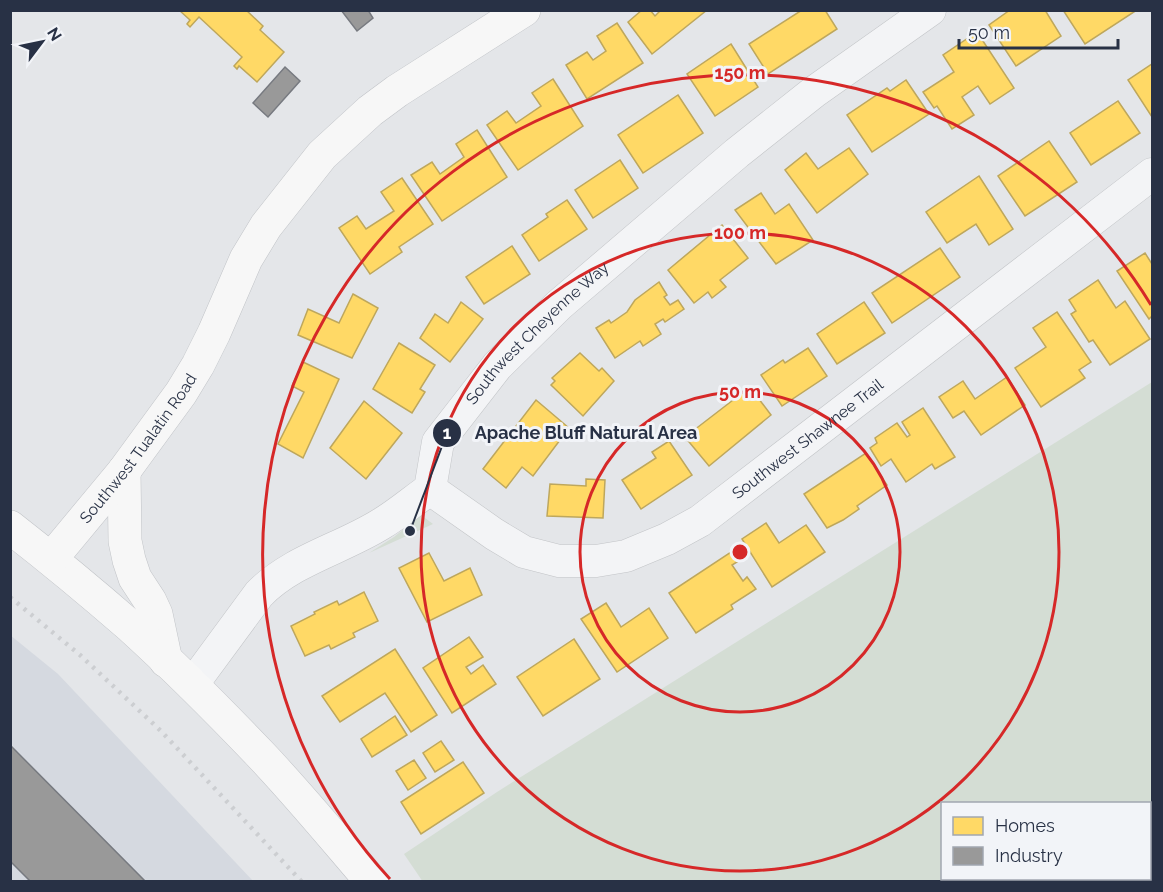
<svg xmlns="http://www.w3.org/2000/svg" width="1163" height="892" font-family="Raleway,sans-serif">
<style>
.built{fill:#d5d9e0}
.green{fill:#d4ddd4;fill-rule:evenodd}
.homes{fill:#ffd966;stroke:#bea75c;stroke-width:1.5}
.industry{fill:#999;stroke:#777a80;stroke-width:1.5}
.lines{fill:none;stroke-linecap:round;stroke-linejoin:round}
.minor-casing{stroke:#c2c4c7;stroke-width:33}
.major-casing{stroke:#c0c3c7;stroke-width:34}
.minor{stroke:#f3f4f6;stroke-width:32}
.major{stroke:#f7f7f7;stroke-width:33}
.rail{stroke:#ccced1;stroke-width:4.5;stroke-dasharray:3 6;stroke-linecap:butt}
.ring{fill:none;stroke:#d62828;stroke-width:3}
.labels{text-anchor:middle;dominant-baseline:central;stroke-width:6;stroke-linejoin:round;paint-order:stroke}
.street-label{font-size:16px;fill:#283145;stroke:#f2f4f8}
.centre{fill:#d62828;stroke:#f2f4f8;stroke-width:3}
.ring-label{font-size:18px;text-anchor:middle;font-weight:bold;fill:#d62828;stroke:#f2f4f8;stroke-width:6;stroke-linejoin:round;paint-order:stroke}
.leader{fill:none;stroke:#283145;stroke-width:2}
.callout-dot{fill:#283145;stroke:#f2f4f8;stroke-width:2}
.mark-label{font-size:18px;text-anchor:middle;font-weight:bold;fill:#fff}
.callout-label{font-size:18px;text-anchor:middle;font-weight:bold;fill:#283145;stroke:#f2f4f8;stroke-width:6;stroke-linejoin:round;paint-order:stroke}
</style>
<rect width="100%" height="100%" fill="#e4e6e9"/>
<path class="built" d="M10,635L58,674L253,881H11Z"/>
<g class="green">
<path d="M1152,382V881L423,882L404,854L497,792ZM942,804H1150V878H942Z"/>
<path d="M421,515L433,524L369,553L394,537Z"/>
</g>
<g class="homes">
<path d="M179,10H246L263,26L260,30L284,52L257,82L239,66L237,69L234,66L242,57L199,17L190,27L187,24L190,20Z"/>
<path d="M642,10H650L655,16L661,10H707L652,54L628,22Z"/>
<path d="M802,10H825L837,29L768,74L749,44Z"/>
<path d="M1010,10H1045L1061,36L1016,66L989,25Z"/>
<path d="M1063,10H1137L1085,44Z"/>
<path d="M617,23L643,63L587,99L566,65L587,52L593,60L606,51L597,36Z"/>
<path d="M977,32L1014,88L990,104L978,86L962,97L974,115L952,129L937,106L934,108L923,92L954,72L943,55Z"/>
<path d="M731,44L758,87L715,116L687,74Z"/>
<path d="M1152,64V117L1128,80Z"/>
<path d="M553,79L583,126L518,170L487,125L507,111L516,123L541,106L532,93Z"/>
<path d="M906,80L929,114L872,152L847,115L887,88L890,91Z"/>
<path d="M678,95L703,133L643,173L618,135Z"/>
<path d="M1118,101L1140,133L1091,165L1070,133Z"/>
<path d="M477,130L507,177L442,221L411,175L432,162L440,174L464,157L456,144Z"/>
<path d="M1049,141L1077,182L1025,216L998,176Z"/>
<path d="M849,148L868,174L817,213L785,170L806,153L818,169Z"/>
<path d="M620,160L638,188L593,218L575,190Z"/>
<path d="M979,176L1013,229L989,245L976,224L947,243L926,212Z"/>
<path d="M402,178L433,224L399,247L402,252L370,274L339,228L357,216L366,229L394,211L381,192Z"/>
<path d="M761,193L775,214L789,204L813,240L776,264L735,210Z"/>
<path d="M567,200L587,229L539,261L522,235L548,217L546,214Z"/>
<path d="M722,225L748,258L720,280L726,287L712,298L708,292L694,303L668,270Z"/>
<path d="M512,246L530,274L484,304L466,277Z"/>
<path d="M940,248L960,277L892,323L872,293Z"/>
<path d="M1145,253L1152,264V316L1149,319L1117,271Z"/>
<path d="M1098,280L1116,308L1125,301L1150,339L1110,365L1093,340L1089,342L1071,314L1076,311L1069,300Z"/>
<path d="M659,282L667,295L664,297L670,305L678,300L684,309L665,322L663,319L655,324L661,334L643,346L640,341L615,358L596,328L609,320L611,323L627,312L635,300Z"/>
<path d="M353,294L378,308L352,358L298,335L308,309L339,323Z"/>
<path d="M461,302L483,319L450,362L420,338L435,314L448,323Z"/>
<path d="M864,302L885,333L837,364L817,334Z"/>
<path d="M1057,312L1091,362L1079,370L1085,378L1041,407L1015,368L1046,347L1033,328Z"/>
<path d="M399,343L435,365L420,389L425,392L412,413L373,389Z"/>
<path d="M808,348L827,376L782,406L761,375L783,360L785,363Z"/>
<path d="M580,353L599,371L602,368L614,381L583,416L551,385L555,381L552,378Z"/>
<path d="M303,362L339,379L303,458L278,444L304,392L292,386Z"/>
<path d="M1007,377L1025,405L981,435L964,411L953,418L939,397L963,381L975,399Z"/>
<path d="M750,387L771,415L709,466L685,437Z"/>
<path d="M536,400L569,428L533,476L522,467L506,488L483,469Z"/>
<path d="M364,401L402,433L366,479L330,448Z"/>
<path d="M923,408L955,457L935,469L932,464L906,482L891,459L881,466L870,448L877,443L875,438L897,423L907,437L910,435L902,422Z"/>
<path d="M669,441L692,475L641,509L622,480L656,458L652,452Z"/>
<path d="M866,453L887,485L857,506L859,509L843,520L827,528L804,494Z"/>
<path d="M586,479L605,480L603,518L547,516L550,484L586,486Z"/>
<path d="M766,523L779,543L806,525L825,552L772,587L742,539Z"/>
<path d="M731,552L737,562L732,565L743,581L747,577L756,589L731,605L733,609L696,633L669,593Z"/>
<path d="M429,553L444,581L470,568L482,595L427,622L399,568Z"/>
<path d="M364,592L378,621L353,633L355,637L331,649L329,645L305,656L291,626L315,614L314,612L337,601L339,605Z"/>
<path d="M606,603L621,627L649,608L668,638L617,672L581,619Z"/>
<path d="M469,637L483,657L466,667L471,674L483,665L496,684L452,713L423,668Z"/>
<path d="M574,639L600,679L543,716L517,677Z"/>
<path d="M395,649L437,715L411,732L385,693L340,722L322,696Z"/>
<path d="M395,716L407,735L372,757L361,739Z"/>
<path d="M441,741L454,760L435,772L423,753Z"/>
<path d="M414,760L426,778L408,790L396,771Z"/>
<path d="M463,762L484,793L421,834L401,802Z"/>
</g>
<g class="industry">
<path d="M341,10H368L373,18L357,31Z"/>
<path d="M285,67L300,81L268,117L253,103Z"/>
<path d="M12,747L146,882H31L10,861V748Z"/>
</g>
<g class="lines">
<defs>
<g id="minor">
<path id="s1" d="M430,489L494,534L524,552L559,561H596L626,556L667,539L700,521L1152,174"/>
<path id="s2" d="M192,685L259,594C292,560 341,549 381,524C398,514 414,500 430,489L438,442L497,366L559,305L737,153L814,92L930,10"/>
</g>
<g id="major">
<path d="M124,471L125,541L129,560L135,578L150,601L156,614L166,661"/>
<path d="M10,527C51,559 91,592 130,626C175,667 218,710 260,754C299,795 335,839 372,882"/>
<path id="s3" d="M51,559L124,471L181,393L198,365L214,333L246,259L266,226L322,155L370,111L397,91L524,10"/>
</g>
</defs>
<use href="#minor" class="minor-casing"/>
<use href="#major" class="major-casing"/>
<use href="#minor" class="minor"/>
<use href="#major" class="major"/>
<path class="rail" d="M10,597L80,655L161,731L302,882"/>
</g>
<g class="ring">
<circle cx="740" cy="552" r="160"/>
<circle cx="740" cy="552" r="319"/>
<path d="M390 879A479 479 0 1 1 1151 305"/>
</g>
<g class="labels">
<g class="street-label">
<text stroke="none"><textPath href="#s2" startOffset="510">Southwest Cheyenne Way</textPath></text>
<text stroke="none"><textPath href="#s1" startOffset="434">Southwest Shawnee Trail</textPath></text>
<text stroke="none"><textPath href="#s3" startOffset="141">Southwest Tualatin Road</textPath></text>
</g>
</g>
<circle cx="740" cy="552" r="9" class="centre"/>
<g class="ring-label">
<text x="740" y="79">150 m</text>
<text x="740" y="239">100 m</text>
<text x="740" y="398">50 m</text>
</g>
<path class="leader" d="M410 531L447 433"/>
<g class="callout-dot">
<circle cx="410" cy="531" r="6"/>
<circle cx="447" cy="433" r="15"/>
</g>
<g class="mark-label">
<text x="447" y="439">1</text>
</g>
<g class="callout-label">
<text x="586" y="439">Apache Bluff Natural Area</text>
</g>
<rect width="1163" height="892" fill="none" stroke="#283145" stroke-width="24"/>
<rect x="941" y="802" width="210" height="78" fill="#f2f4f8" stroke="#a1a6b0" stroke-width="1.5"/>
<rect x="953" y="817" width="30" height="18" fill="#ffd966" stroke="#a1a6b0" stroke-width="1.5"/>
<text x="995" y="832" font-size="18" fill="#283145">Homes</text>
<rect x="953" y="847" width="30" height="18" fill="#999999" stroke="#a1a6b0" stroke-width="1.5"/>
<text x="995" y="862" font-size="18" fill="#283145">Industry</text>
<g transform="translate(42 42) rotate(58)" stroke="#f2f4f8" stroke-width="4.5" paint-order="stroke">
<path d="M0-4.5L10 22L0 15L-10 22Z" fill="#283145"/>
<text y="-9" font-size="16" font-weight="bold" text-anchor="middle" fill="#283145">N</text>
</g>
<path d="M959 39v9h159v-9" fill="none" stroke="#283145" stroke-width="3"/>
<text x="968" y="39" font-size="18" fill="#283145" stroke="#f2f4f8" stroke-width="4.5" paint-order="stroke">50 m</text>
</svg>
